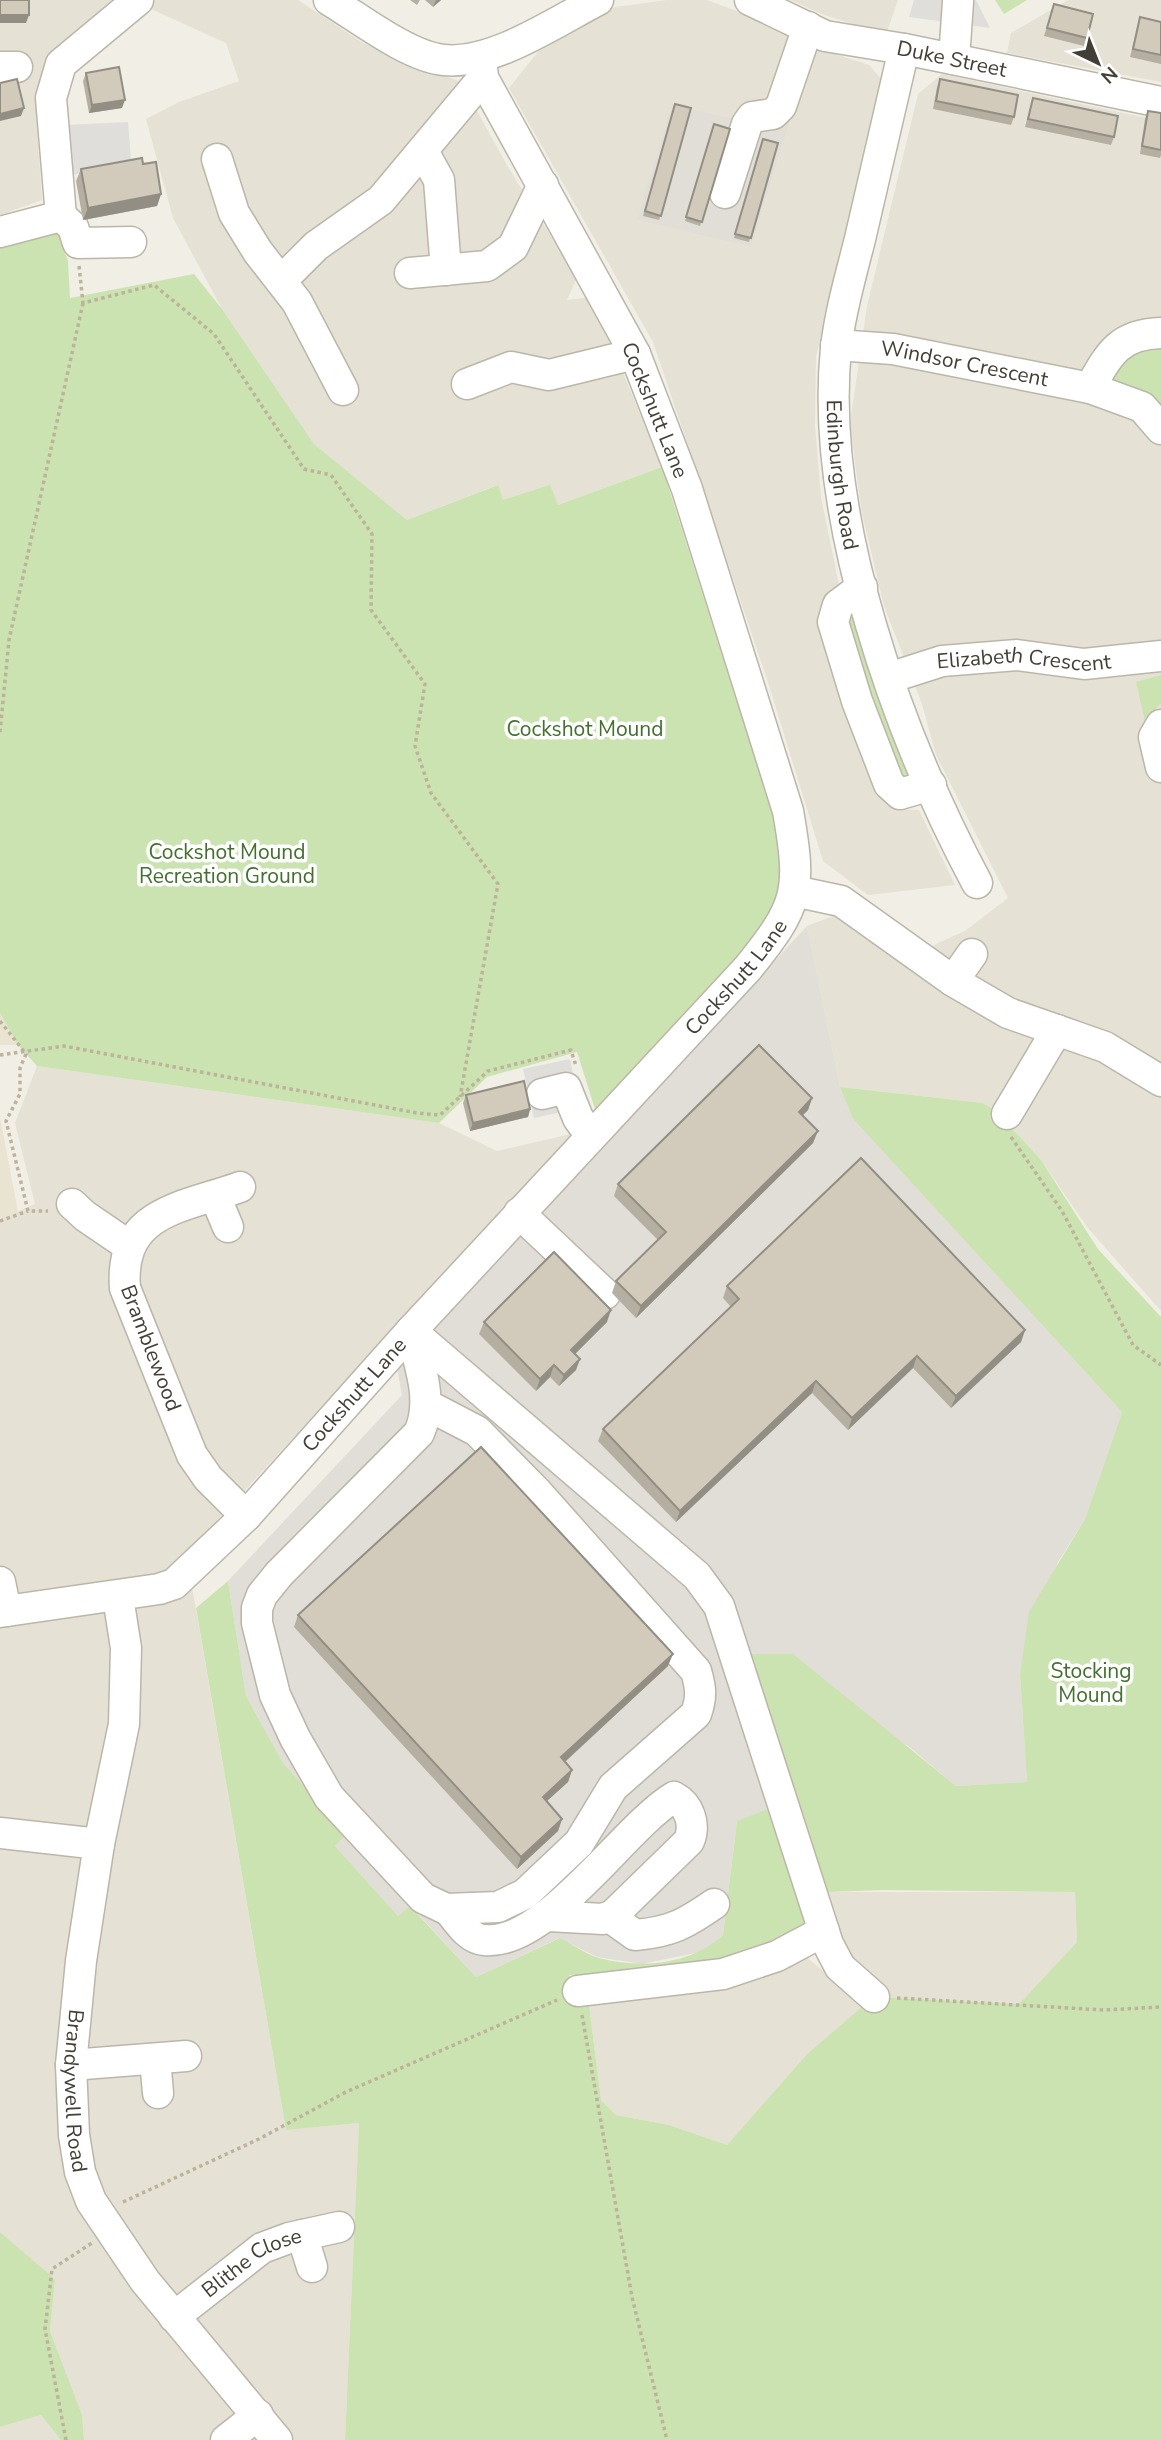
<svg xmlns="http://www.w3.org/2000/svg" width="1161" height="2440" font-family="'Nunito Sans',sans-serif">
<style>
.residential{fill:#e5e1d4}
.industrial{fill:#e1ddd7}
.education{fill:#e9e4d1}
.green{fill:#cae3b1}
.parking{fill:#e0deda}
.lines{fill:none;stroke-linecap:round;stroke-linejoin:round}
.minor-casing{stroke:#bcb6a9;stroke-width:33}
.path{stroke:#bdb39b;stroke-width:3.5;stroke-dasharray:3.5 3.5;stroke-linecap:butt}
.minor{stroke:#fff;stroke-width:30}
.wall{fill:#b5afa2}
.shaded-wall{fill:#938e84}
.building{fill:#d2cbbc;stroke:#938e84;stroke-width:2}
.labels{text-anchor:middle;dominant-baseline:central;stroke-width:7;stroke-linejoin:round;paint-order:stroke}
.street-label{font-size:21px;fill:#433f36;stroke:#fff}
.park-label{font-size:21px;fill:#43702e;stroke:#fff}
</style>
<rect width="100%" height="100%" fill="#f1eee6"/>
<g class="residential">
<path d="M0,0H115L82,27L51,66L36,115L42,200L0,215Z"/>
<path d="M148,0H298L363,43L461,82L508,167L577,278L567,300L592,297L662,467L558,505L503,500L497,485L407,520L314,444L222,309L173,218L146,119L179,102L239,81L226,43L142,5Z"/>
<path d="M667,0H707L769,23L799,40L777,104L638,220L751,247L813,47L869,65L882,80L816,357L815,426L821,497L839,585L824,622L882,793L901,809L919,810L955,885L868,895L823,861L768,682L653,342L509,88L545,43L615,7Z"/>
<path d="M790,0H898L886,34L824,15Z"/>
<path d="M1068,0H1161V82L1007,53L1011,33Z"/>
<path d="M942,74L1161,121V1311L1087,1227L1041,1160L996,1111L983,1103L840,1087L807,926L833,916L910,961L938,943L965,931L1008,898L936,755L922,704L884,606L861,509L850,423L867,306L918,94Z"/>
<path d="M37,1066L439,1123L497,1151L575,1133L222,1515L181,1564L193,1592L286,2130L359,2123L345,2440H84L82,2415L50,2331L55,2279L0,2232V1219L35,1204L15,1123Z"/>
<path d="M828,1892H1075L1077,1942L1019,2004L874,1997L844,1943Z"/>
<path d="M804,1955L865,2006L807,2054L727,2145L669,2125L616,2115L601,2100L588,1997Z"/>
<path d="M41,2415L61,2440H0V2427Z"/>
</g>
<g class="industrial">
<path d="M813,47L751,247L637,220L672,105L760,125Z"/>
<path d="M807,926L840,1087L853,1119L1122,1412L1085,1519L1058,1562L1020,1675L1027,1782L956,1786L908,1746L749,1655L797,1800L737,1821L723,1935L705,1951L642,1964L597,1957L559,1938L476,1977L411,1906L398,1916L335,1846L346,1834L283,1763L246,1696L228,1581L402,1395L397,1368Z"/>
</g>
<g class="education">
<path d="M0,1013L18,1045H0Z"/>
<path d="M0,1117L18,1212L0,1219Z"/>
</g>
<g class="green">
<path d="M995,0H1027L1004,14Z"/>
<path d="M57,230L68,261L70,298L194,274L222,309L314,444L407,520L498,485L503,500L550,485L558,505L662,467L774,818L783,881L763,938L595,1109L577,1052L487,1077L439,1123L37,1066L18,1045L0,1013V246Z"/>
<path d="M1161,344V411L1146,398L1111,377L1123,356Z"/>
<path d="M851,610L859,619L912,768L909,777L901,779L897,776L843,616Z"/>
<path d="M1161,675V703L1145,721L1136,682Z"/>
<path d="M840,1087L983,1103L996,1111L1041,1160L1098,1249L1161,1317V2440H345L359,2123L286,2130L196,1608L228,1581L246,1696L283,1763L347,1834L335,1846L398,1916L410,1906L476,1977L560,1938C572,1944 585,1954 599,1958C641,1969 691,1965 723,1935L737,1821L778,1805L806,1902L804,1928L723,1967L604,1979L569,1975L578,1991L588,1997L601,2100L616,2115L669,2125L727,2145L807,2054L874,1997L1019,2004L1077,1942L1075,1892L882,1890L828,1892L749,1654H793L956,1786L1027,1782L1020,1675L1029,1612L1085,1519L1122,1412L853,1119Z"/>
<path d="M0,2232L55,2279L50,2331L82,2415L84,2440H61L41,2415L0,2427Z"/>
</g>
<g class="parking">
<path d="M914,0H976L990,28L909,17Z"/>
<path d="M128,122L131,160L73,175L64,125Z"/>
<path d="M570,1059L580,1108L534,1118L523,1069Z"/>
</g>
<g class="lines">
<defs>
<g id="minor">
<path d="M329,0C359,18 409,57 444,60C493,65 555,22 598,0"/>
<path id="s1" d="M750,0L825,36L904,49L1161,102"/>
<path id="s2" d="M904,49C889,112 875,176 860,239C851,275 840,312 836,348C819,517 898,735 977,883"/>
<path d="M954,59L958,2"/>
<path d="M0,67H17"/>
<path d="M423,151L439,180L446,270"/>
<path d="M217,159L234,213L258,252L297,302L343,390"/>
<path d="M725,193L747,124L752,117L773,114L781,106L808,27"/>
<path d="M61,216L73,227L78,243L131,242"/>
<path d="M0,232L61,216L51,98L61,64L138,0"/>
<path d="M410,273L487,266L513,247L543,185"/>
<path d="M281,281L316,246L381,200L483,78"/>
<path id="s3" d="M836,345L893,349L1090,388L1142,407L1161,429"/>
<path d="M467,384L511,367L549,375L635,354"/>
<path d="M1090,388C1109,354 1119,334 1161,333"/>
<path d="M862,587L838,605L833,622L857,701L889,784L900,794L931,785"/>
<path id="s4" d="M889,678L942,661L1017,655L1084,664L1161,656"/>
<path d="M1161,725L1154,737L1161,767"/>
<path d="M794,891L841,901L953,981L1008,1013L1105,1047L1161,1081"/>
<path d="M953,981L972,954"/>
<path d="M542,1094L566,1088L578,1118L591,1136"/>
<path d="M1007,1114L1057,1030"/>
<path d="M240,1187C182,1208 119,1211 125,1288L192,1455L208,1478L246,1516"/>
<path d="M215,1196L228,1227"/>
<path d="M72,1204L85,1216L129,1246"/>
<path d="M519,1213L605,1294"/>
<path d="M411,1331C419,1364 434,1400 419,1433L279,1574L262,1595L257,1608V1623L275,1695L295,1738L329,1797L423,1898L446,1909L498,1907L525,1894L579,1843L613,1787L696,1714C702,1697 701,1688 696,1671L536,1491L477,1431L427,1405"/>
<path d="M411,1331L697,1576L719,1606L828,1944L840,1967L874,1997"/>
<path d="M0,1582L6,1611"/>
<path id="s5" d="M118,1597L126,1648L124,1724L99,1844L81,1961L71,2065L74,2135L80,2172L91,2201L145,2281L277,2440"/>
<path id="s6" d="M0,1612L159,1589L174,1584L246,1516L411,1331L748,968C799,905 802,891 788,811L687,489L635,354L483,78L481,57"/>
<path d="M0,1833L99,1844"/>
<path d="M448,1909C457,1920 468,1939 484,1940C546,1947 624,1827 674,1797C689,1805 696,1824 689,1841L613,1915L614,1920L635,1935C671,1932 685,1924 714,1904"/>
<path d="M548,1916L603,1919L613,1915"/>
<path d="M578,1991L723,1974L777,1956L824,1931"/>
<path d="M155,2059L158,2093"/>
<path d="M71,2065L186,2056"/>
<path d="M302,2235L312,2267"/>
<path id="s7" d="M174,2317L262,2248L289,2238L339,2227"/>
<path d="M226,2440L258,2415"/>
</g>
</defs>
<use href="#minor" class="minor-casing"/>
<g class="path">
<path d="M79,266L83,303L154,285L214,334L304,469L331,475L372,534L371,610L425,684L415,746L431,793L498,884L460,1097"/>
<path d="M0,732L9,640L83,303"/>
<path d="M0,1021L26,1054L20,1068V1094L6,1121L28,1211H48"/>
<path d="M0,1055L64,1046L417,1113L440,1115L488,1071L571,1050L576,1066"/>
<path d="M1011,1137L1062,1211L1133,1345L1161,1365"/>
<path d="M0,1221L28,1211"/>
<path d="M897,1998L1104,2010L1161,2007"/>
<path d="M582,2015L632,2297L667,2440"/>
<path d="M123,2202L259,2139L346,2092L557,2000"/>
<path d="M66,2440L45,2329L52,2269L92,2243"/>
</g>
<use href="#minor" class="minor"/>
</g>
<g class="wall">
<path d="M410,0H420L417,5Z"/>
<path d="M425,0H441L433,7Z"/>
<path d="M1054,4L1087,38L1084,46L1044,36Z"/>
<path d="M1140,17L1161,22V64L1130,57Z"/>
<path d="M86,73L122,108L89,113L83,81Z"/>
<path d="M940,79L1014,117L1011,125L933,109L937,87Z"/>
<path d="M1033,98L1114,137L1111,145L1025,127Z"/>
<path d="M675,104L691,108L659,220L643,216Z"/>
<path d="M1148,111L1161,113V155L1160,158L1140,154L1145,119Z"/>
<path d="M714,124L730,129L700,226L685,221Z"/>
<path d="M763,139L778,143L749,242L734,238Z"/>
<path d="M143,164L161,194L157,206L83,220L76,181L81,169Z"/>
<path d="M466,1095L530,1109L528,1117L470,1131L463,1103Z"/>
<path d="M812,1098L808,1110L802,1116L813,1143L636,1318L612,1293L616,1281L658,1240L614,1196L618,1184Z"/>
<path d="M727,1286L1025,1330L1021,1342L951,1408L913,1368L848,1430L812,1393L676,1522L598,1441L603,1429L731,1307L723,1298Z"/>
<path d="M484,1322H607L575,1354L576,1370L559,1386L550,1377L536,1391L479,1334Z"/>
<path d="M298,1615L668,1666L565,1762L572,1770L568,1782L547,1801L562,1819L558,1831L517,1869L294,1627Z"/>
</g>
<g class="shaded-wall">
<path d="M436,0H441L433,7Z"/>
<path d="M0,15H29L26,23H0Z"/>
<path d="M125,100L122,108L89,113L92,105Z"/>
<path d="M24,108L21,116L0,121V114Z"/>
<path d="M161,194L157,206L83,220L88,208Z"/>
<path d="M812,1098L808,1110L794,1124L799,1112Z"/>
<path d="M530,1109L528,1117L470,1131L473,1123Z"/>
<path d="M818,1131L813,1143L636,1318L641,1306Z"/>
<path d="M611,1310L607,1322L567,1362L571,1350Z"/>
<path d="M1025,1330L1021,1342L951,1408L956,1396Z"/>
<path d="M917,1356L913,1368L848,1430L852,1418Z"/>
<path d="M580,1359L576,1370L559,1386L564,1375Z"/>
<path d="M554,1365L550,1377L536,1391L540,1379Z"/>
<path d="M816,1381L812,1393L676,1522L680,1511Z"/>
<path d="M673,1654L668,1666L557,1769L561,1757Z"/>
<path d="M572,1770L568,1782L538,1809L543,1797Z"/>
<path d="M562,1819L558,1831L517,1869L521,1857Z"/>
</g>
<g class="building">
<rect x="0" y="0" width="29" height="15"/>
<path d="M1054,4L1093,14L1087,38L1047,28Z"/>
<path d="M1140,17L1161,22V55L1133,49Z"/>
<path d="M119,67L125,100L92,105L86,73Z"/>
<path d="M17,79L24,108L0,114V83Z"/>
<path d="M940,79L1018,95L1014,117L936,101Z"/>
<path d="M1033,98L1118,116L1114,137L1028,119Z"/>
<path d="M675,104L691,108L661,216L645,211Z"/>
<path d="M1148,111L1161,113V150L1142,146Z"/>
<path d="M714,124L730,129L702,222L686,217Z"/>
<path d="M763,139L778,143L751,238L735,234Z"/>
<path d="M142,158L143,164L156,162L161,194L88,208L81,169Z"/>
<path d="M759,1045L812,1098L799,1112L818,1131L641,1306L616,1281L666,1232L618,1184Z"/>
<path d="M524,1081L530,1109L473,1123L466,1095Z"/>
<path d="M861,1158L1025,1330L956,1396L917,1356L852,1418L816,1381L680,1511L603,1429L739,1299L727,1286Z"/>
<path d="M554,1252L611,1310L571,1350L580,1359L564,1375L554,1365L540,1379L484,1322Z"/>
<path d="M481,1447L673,1654L561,1757L572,1770L543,1797L562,1819L521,1857L298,1615Z"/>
</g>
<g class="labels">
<g class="street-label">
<text stroke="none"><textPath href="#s1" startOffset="212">Duke Street</textPath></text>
<text stroke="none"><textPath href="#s3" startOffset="130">Windsor Crescent</textPath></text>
<text transform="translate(655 410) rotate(68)">Cockshutt Lane</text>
<text stroke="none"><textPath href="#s2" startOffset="434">Edinburgh Road</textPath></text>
<text stroke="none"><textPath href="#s4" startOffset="138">Elizabeth Crescent</textPath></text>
<text stroke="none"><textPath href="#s6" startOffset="1004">Cockshutt Lane</textPath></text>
<text transform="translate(151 1348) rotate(69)">Bramblewood</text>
<text stroke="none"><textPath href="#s6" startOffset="438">Cockshutt Lane</textPath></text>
<text stroke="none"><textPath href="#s5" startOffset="499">Brandywell Road</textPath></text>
<text stroke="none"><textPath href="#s7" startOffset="96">Blithe Close</textPath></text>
</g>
<g class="park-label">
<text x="585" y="729">Cockshot Mound</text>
<text x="227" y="852">Cockshot Mound<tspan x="227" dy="24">Recreation Ground</tspan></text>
<text x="1091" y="1671">Stocking<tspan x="1091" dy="24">Mound</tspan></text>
</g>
</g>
<g transform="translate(1098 63) rotate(137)" stroke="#ffffff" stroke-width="5" paint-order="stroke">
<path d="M0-5L12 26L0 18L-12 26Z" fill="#433f36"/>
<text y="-10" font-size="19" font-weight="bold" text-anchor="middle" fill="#433f36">N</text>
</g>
</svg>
